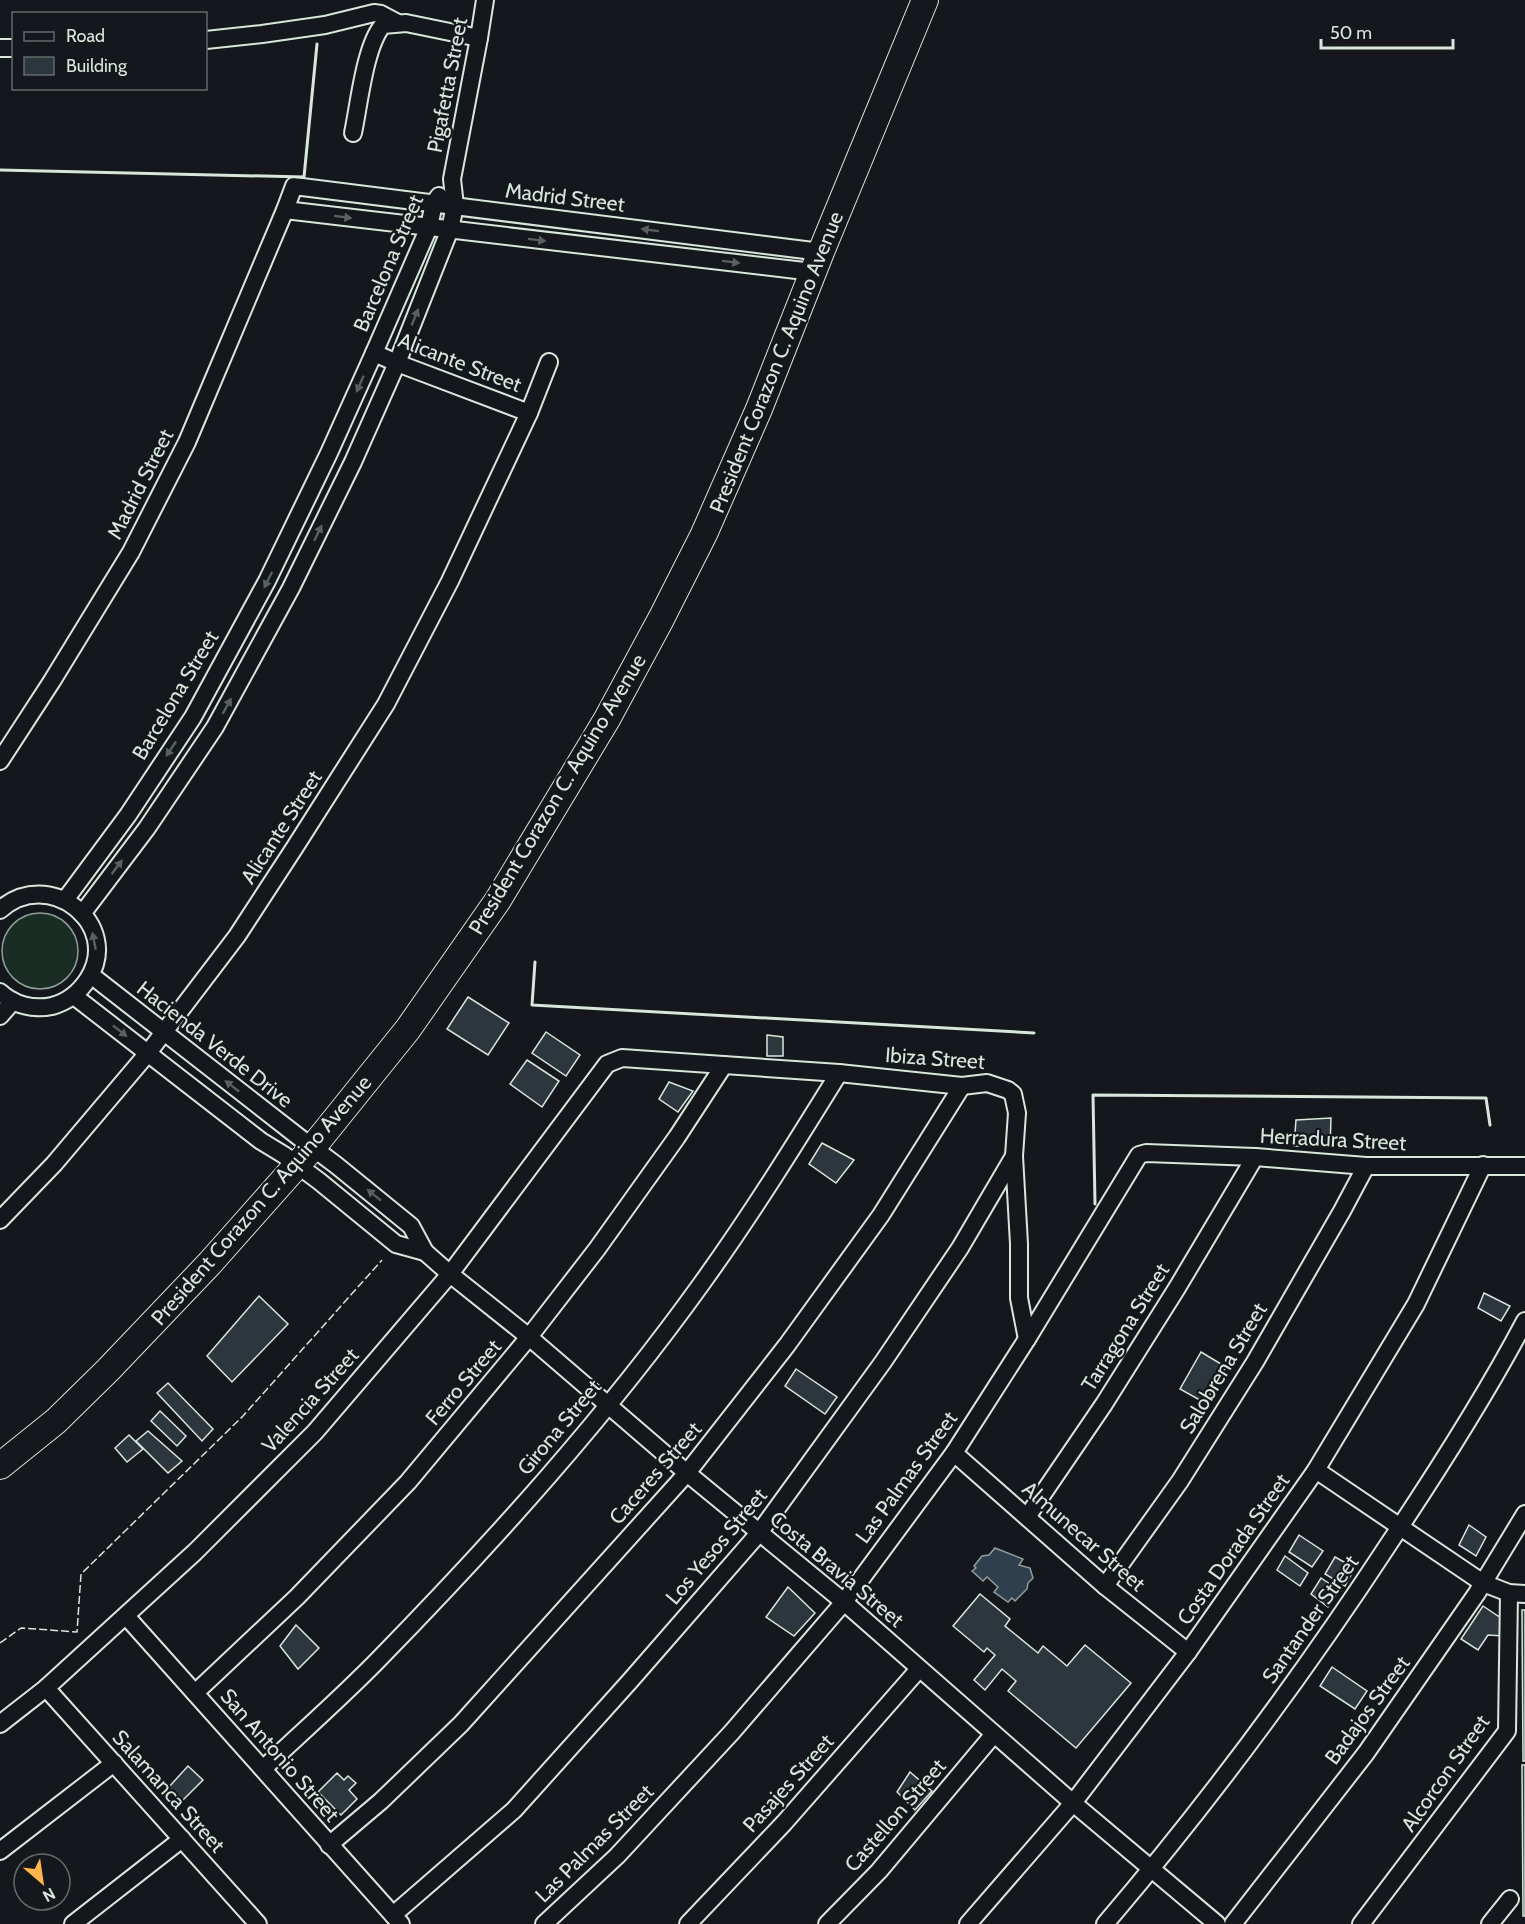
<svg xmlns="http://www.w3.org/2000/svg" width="1525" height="1924" font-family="Cabin,sans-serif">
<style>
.green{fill:#1a2d24;stroke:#939e99;stroke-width:1.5}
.water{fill:#2f3f4d;stroke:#939e99;stroke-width:1.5}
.building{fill:#2c363c;stroke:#d8e6dc;stroke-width:1.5}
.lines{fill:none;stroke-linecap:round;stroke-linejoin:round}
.minor-casing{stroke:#d8e6dc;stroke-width:20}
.primary-casing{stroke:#d8e6dc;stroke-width:28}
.minor{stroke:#14181c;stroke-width:16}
.primary{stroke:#14181c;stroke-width:26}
.fence{stroke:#d8e6dc;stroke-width:1.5;stroke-dasharray:8 3;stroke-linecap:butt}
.wall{stroke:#d8e6dc;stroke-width:3}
.oneway{fill:#59605f}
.labels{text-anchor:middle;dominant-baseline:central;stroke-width:4.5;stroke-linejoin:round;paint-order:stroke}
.street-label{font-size:21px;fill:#d8e6dc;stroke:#14181c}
</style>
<rect width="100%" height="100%" fill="#14181c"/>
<circle class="green" cx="40" cy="951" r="38"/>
<path class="water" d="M995,1548L1023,1559L1019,1565L1030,1568L1033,1578L1028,1583L1027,1589L1015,1601L1012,1598L1008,1602L994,1592L998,1587L987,1577L983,1581L972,1571L976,1568L974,1566L982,1556L989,1555Z"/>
<g class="building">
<path d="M468,997L509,1023L488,1055L447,1029Z"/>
<path d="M546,1032L580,1055L566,1076L532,1053Z"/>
<path d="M767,1035L783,1037V1056H767Z"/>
<path d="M527,1060L559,1081L542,1107L510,1084Z"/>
<path d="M669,1082L693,1091L678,1112L659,1099Z"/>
<path d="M1331,1118L1330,1146H1294L1296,1120Z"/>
<path d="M822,1143L854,1160L836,1183L809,1164Z"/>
<path d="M1484,1293L1510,1306L1501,1321L1478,1308Z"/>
<path d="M259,1296L288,1324L232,1382L207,1356Z"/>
<path d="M1201,1352L1226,1367L1205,1403L1180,1389Z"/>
<path d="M796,1369L837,1397L825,1414L785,1386Z"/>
<path d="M168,1383L213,1429L202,1441L157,1393Z"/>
<path d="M160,1411L186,1436L177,1446L151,1421Z"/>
<path d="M148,1431L182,1461L168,1473L136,1441Z"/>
<path d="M129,1435L143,1449L127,1462L115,1448Z"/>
<path d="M1469,1525L1486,1537L1476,1556L1459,1545Z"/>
<path d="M1299,1535L1323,1551L1312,1567L1289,1552Z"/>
<path d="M1285,1556L1308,1573L1300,1586L1277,1570Z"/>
<path d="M1335,1557L1355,1568L1345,1586L1325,1574Z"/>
<path d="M1321,1578L1339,1590L1328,1607L1311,1594Z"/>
<path d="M788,1587L815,1613L794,1636L766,1617Z"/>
<path d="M980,1594L1010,1619L1005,1626L1038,1653L1043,1646L1067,1666L1085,1645L1131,1683L1076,1748L1008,1691L1016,1681L1002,1669L985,1690L974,1680L995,1655L987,1648L984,1652L953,1626Z"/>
<path d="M1483,1606L1498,1616H1505L1503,1636L1488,1635L1478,1650L1461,1639Z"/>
<path d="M1522,1610H1525V1761H1523Z"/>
<path d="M296,1625L319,1648L298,1669L280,1646Z"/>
<path d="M1332,1667L1367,1691L1355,1709L1320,1686Z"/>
<path d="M1522,1765H1525V1916H1523Z"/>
<path d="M188,1766L203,1780L181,1802L168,1788Z"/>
<path d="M910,1772L932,1791L915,1810L897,1792Z"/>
<path d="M337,1773L344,1780L348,1776L356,1783L349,1790L357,1799L341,1815L318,1792Z"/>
</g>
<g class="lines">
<defs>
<g id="minor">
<path d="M206,40L262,34L325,25L374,13L381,14L398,23"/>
<path d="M0,48H14"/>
<path d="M353,133C359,105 365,45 383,25L406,23L479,38"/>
<path d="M285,210L813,272"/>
<path d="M374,353L397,363L529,413"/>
<path d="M0,761L52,681L131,552L187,442L285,210L294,186L821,252"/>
<path d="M65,900L128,815L193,717L267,581L329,453L374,353L429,227L434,203L439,196"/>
<path d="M0,910C48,866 123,924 88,979C79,993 67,1002 52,1006C33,1010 14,1005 0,992"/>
<path d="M82,914L147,828L215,727L291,588L353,462L397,363L450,229L455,206L452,179L479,38L485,0"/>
<path d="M91,975L300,1138L336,1165L411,1226L425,1252L450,1274L529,1337L687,1473L844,1602L1073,1803L1217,1924"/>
<path d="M74,996L261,1141L284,1155L319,1181L396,1244L425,1252"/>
<path d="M0,1016L13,1001"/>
<path d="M0,1220L54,1164L148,1053L237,936L295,847L386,704L450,581L529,413L549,362"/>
<path d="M954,1453L1105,1586L1188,1652"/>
<path d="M1316,1470L1483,1583L1509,1593L1525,1594"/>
<path d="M1027,1517L1104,1404L1177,1288L1255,1157"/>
<path d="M1105,1586L1180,1481L1255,1362L1342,1211L1366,1166"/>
<path d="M126,1616L401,1924"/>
<path d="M46,1688L258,1924"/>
<path d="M195,1693L297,1597L408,1482L529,1337L597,1249L677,1137L724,1065"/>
<path d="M0,1724L46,1688L195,1552L315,1432L450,1274L607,1064L622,1058L839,1073L962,1086L987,1083L1008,1090L1013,1094L1017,1113L1014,1156L1019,1244V1298L1027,1339"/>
<path d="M263,1769C302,1732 342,1697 379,1659C494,1541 606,1417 702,1283C751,1215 795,1144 839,1073"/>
<path d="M329,1845L381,1801L461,1724L687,1473L787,1345L881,1215L962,1086"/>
<path d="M0,1851L114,1763"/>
<path d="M393,1915L514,1810L630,1681L759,1533L883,1362L960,1248L1014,1156"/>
<path d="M73,1924L182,1839"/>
<path d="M544,1924L617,1856L732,1732L844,1602L954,1453L1027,1339L1139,1155L1146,1153L1255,1157L1366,1166H1525"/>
<path d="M688,1924L784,1823L919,1669"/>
<path d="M827,1924L879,1871L994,1734"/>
<path d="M968,1924L1073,1803L1188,1652L1316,1470L1416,1304L1483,1165"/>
<path d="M1105,1924C1208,1803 1303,1675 1390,1542C1438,1470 1485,1397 1525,1321"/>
<path d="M1233,1924L1366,1753L1477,1593L1525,1514"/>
<path d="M1361,1924L1507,1731L1509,1593"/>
<path d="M1490,1924L1510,1899"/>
</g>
<path id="primary" d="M0,1466L56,1421L108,1370L210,1263L313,1147L408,1029L498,900L607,719L661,619L704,534L759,409L821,252L925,0"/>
</defs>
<use href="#minor" class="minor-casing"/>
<use href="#primary" class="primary-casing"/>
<use href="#minor" class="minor"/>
<use href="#primary" class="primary"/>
<path class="fence" d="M0,1643L21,1628L77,1632L81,1574L243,1416L382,1260"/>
<g class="wall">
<path d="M0,170L304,177L317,44"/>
<path d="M535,962L532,1005L1034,1033"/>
<path d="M1095,1204L1093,1095L1486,1098L1490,1125"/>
</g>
</g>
<defs><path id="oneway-solid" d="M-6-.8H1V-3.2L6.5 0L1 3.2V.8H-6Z" transform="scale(1.5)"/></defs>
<g class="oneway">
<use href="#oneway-solid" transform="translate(343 217) rotate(7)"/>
<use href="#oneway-solid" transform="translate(650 230) rotate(-173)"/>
<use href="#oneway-solid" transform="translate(537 240) rotate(7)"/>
<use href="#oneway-solid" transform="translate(731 262) rotate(7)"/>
<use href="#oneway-solid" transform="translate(415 317) rotate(-68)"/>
<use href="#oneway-solid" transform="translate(360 384) rotate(114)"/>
<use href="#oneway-solid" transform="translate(318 533) rotate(-64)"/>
<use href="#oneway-solid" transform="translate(268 580) rotate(117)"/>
<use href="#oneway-solid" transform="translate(227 706) rotate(-61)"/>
<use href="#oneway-solid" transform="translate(171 749) rotate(124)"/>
<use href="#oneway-solid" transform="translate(117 867) rotate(-53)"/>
<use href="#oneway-solid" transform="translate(94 941) rotate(-101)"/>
<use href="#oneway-solid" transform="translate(120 1031) rotate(38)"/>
<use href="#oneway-solid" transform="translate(232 1086) rotate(-142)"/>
<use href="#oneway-solid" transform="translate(374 1195) rotate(-141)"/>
</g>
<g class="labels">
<g class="street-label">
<text transform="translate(447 85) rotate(-79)">Pigafetta Street</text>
<text transform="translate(565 197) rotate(7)">Madrid Street</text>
<text transform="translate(388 263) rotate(-67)">Barcelona Street</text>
<text transform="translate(460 362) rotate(21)">Alicante Street</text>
<text transform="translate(776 362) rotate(-68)">President Corazon C. Aquino Avenue</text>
<text transform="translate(140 484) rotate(-63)">Madrid Street</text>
<text transform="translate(175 695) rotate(-59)">Barcelona Street</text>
<text transform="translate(557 794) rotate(-59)">President Corazon C. Aquino Avenue</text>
<text transform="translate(281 827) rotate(-57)">Alicante Street</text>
<text transform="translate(215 1044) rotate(38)">Hacienda Verde Drive</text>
<text transform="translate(935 1058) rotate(4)">Ibiza Street</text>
<text transform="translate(1333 1139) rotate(3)">Herradura Street</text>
<text transform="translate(261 1200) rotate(-49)">President Corazon C. Aquino Avenue</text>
<text transform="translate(1125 1327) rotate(-58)">Tarragona Street</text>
<text transform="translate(1223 1368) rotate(-59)">Salobrena Street</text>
<text transform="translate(463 1382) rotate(-50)">Ferro Street</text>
<text transform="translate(310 1400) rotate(-48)">Valencia Street</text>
<text transform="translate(559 1427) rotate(-50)">Girona Street</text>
<text transform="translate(655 1473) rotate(-49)">Caceres Street</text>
<text transform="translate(906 1477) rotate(-54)">Las Palmas Street</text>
<text transform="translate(1084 1536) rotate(41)">Almunecar Street</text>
<text transform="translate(716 1546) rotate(-50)">Los Yesos Street</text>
<text transform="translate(1233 1549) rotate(-55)">Costa Dorada Street</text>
<text transform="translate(837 1569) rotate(40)">Costa Bravia Street</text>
<text transform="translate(1310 1619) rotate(-55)">Santander Street</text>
<text transform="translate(1367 1710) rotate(-54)">Badajos Street</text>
<text transform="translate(280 1755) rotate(49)">San Antonio Street</text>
<text transform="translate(1445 1773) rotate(-55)">Alcorcon Street</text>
<text transform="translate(788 1783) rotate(-48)">Pasajes Street</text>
<text transform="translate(169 1791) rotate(48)">Salamanca Street</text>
<text transform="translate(895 1815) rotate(-49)">Castellon Street</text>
<text transform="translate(594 1843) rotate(-45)">Las Palmas Street</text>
</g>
</g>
<rect x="12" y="12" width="195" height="78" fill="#14181c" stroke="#626a69" stroke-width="1.5"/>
<rect x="24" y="32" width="30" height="9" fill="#14181c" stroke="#626a69" stroke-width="1.5"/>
<text x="66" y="42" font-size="18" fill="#d8e6dc">Road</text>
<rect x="24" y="57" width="30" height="18" fill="#2c363c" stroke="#626a69" stroke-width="1.5"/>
<text x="66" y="72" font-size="18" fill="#d8e6dc">Building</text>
<g transform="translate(42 1882) rotate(151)"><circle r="28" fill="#14181c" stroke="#626a69" stroke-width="1.5"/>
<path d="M0-4.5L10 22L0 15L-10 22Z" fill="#ffb74d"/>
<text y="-9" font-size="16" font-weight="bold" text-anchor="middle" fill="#d8e6dc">N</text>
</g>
<path d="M1321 39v9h132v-9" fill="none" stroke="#d8e6dc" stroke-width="3"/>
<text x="1330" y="39" font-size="18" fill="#d8e6dc" stroke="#14181c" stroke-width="4.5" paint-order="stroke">50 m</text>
</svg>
